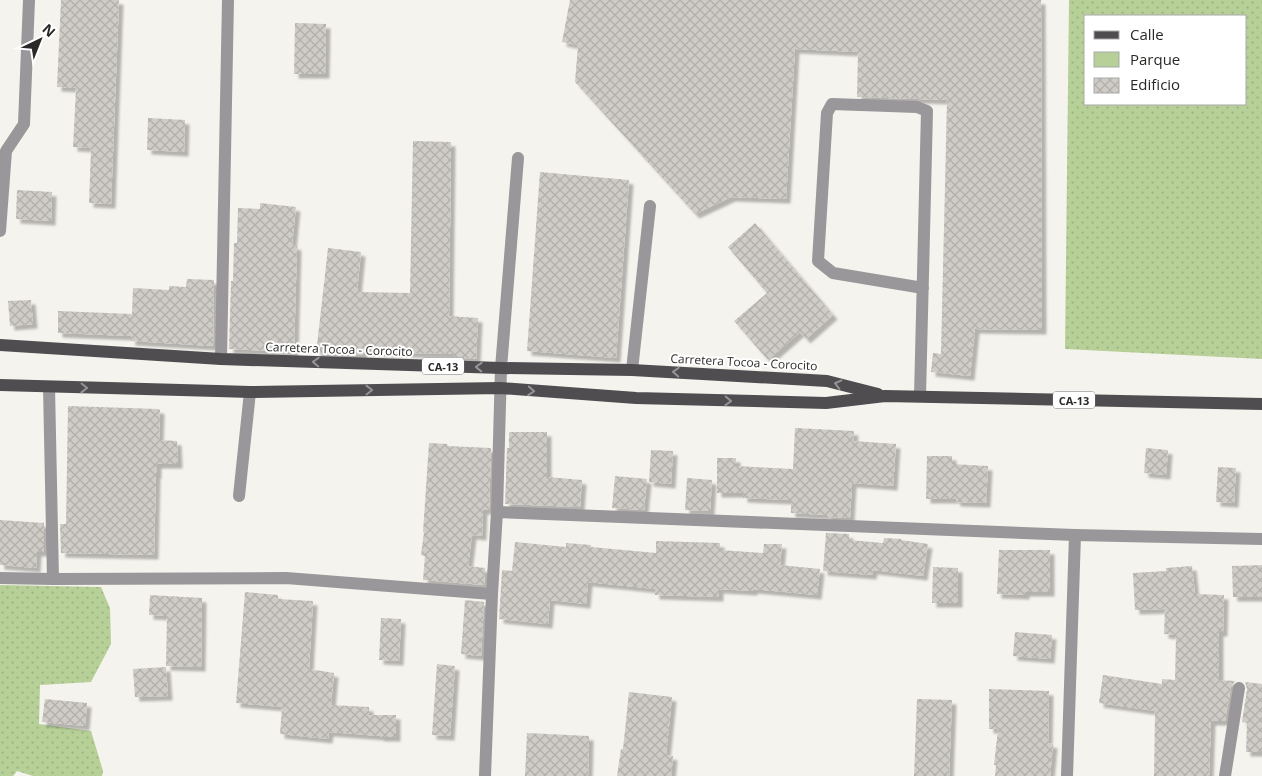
<svg xmlns="http://www.w3.org/2000/svg" width="1262" height="776" font-family="'Open Sans',sans-serif">
<style>
.green{fill:url(#green-dots);fill-rule:evenodd}
.building{fill:url(#building-cross-hatch);filter:url(#shadow)}
.lines{fill:none;stroke-linecap:round;stroke-linejoin:round}
.minor{stroke:#999799;stroke-width:12}
.major{stroke:#504d50;stroke-width:12}
.oneway{stroke:#969496}
.labels{text-anchor:middle;dominant-baseline:central;stroke-width:4;stroke-linejoin:round;paint-order:stroke}
.shield{fill:#fff;stroke:#6a6968;stroke-width:1}
.shield-label{font-size:11px;font-weight:bold;fill:#2a2927}
.street-label{font-size:12px;fill:#2a2927;stroke:#fff}
</style>
<defs>
<pattern id="green-dots" width="8" height="8" patternUnits="userSpaceOnUse" patternTransform="scale(1.25)"><rect width="8" height="8" fill="#b6d098"/><path d="M2 2h.1M6 6h.1" fill="none" stroke="#9db383" stroke-width="1.8" stroke-linecap="round"/></pattern>
<pattern id="building-cross-hatch" width="8" height="8" patternUnits="userSpaceOnUse" patternTransform="scale(1.25)"><rect width="8" height="8" fill="#cfccc7"/><path d="M0 0l8 8M0 8l8-8" fill="none" stroke="#b2afab"/></pattern>
<filter id="shadow"><feDropShadow dx="4.5" dy="4.5" stdDeviation="1" flood-color="#0004"/></filter>
</defs>
<rect width="100%" height="100%" fill="#f5f3ed"/>
<g class="green">
<path d="M1069,0H1262V359L1065,349ZM1246,16V104H1086V16Z"/>
<path d="M0,585L101,587L110,608L111,644L91,682L40,685L39,724L91,731L103,771L102,776H33L17,771L13,776H0Z"/>
</g>
<g class="building">
<path d="M61,0H119L111,204L89,203L91,148L73,147L76,88L57,87Z"/>
<path d="M570,0H1041L1042,330L975,329L970,376L931,372L933,353L941,354L947,100L857,97L858,52L795,49L786,199L731,197L695,214L575,82L578,45L562,42Z"/>
<path d="M295,23L326,24L325,74H294Z"/>
<path d="M148,118L185,120L184,152L147,150Z"/>
<path d="M413,141L451,142L449,316L478,318L476,359L453,357V354L363,352L362,355L316,354L328,248L361,252L357,292L410,293Z"/>
<path d="M540,172L629,180L616,358L527,351Z"/>
<path d="M17,190L52,192L51,221L16,219Z"/>
<path d="M260,203L296,207L292,245L297,246L294,352L229,349L231,281H233L234,243H237L238,208L260,209Z"/>
<path d="M755,223L833,315L806,339L800,332L768,360L734,321L767,293L728,247Z"/>
<path d="M187,279L214,280L213,346L131,341V336L58,333V311L132,314L133,288L169,290V286L186,287Z"/>
<path d="M31,300L33,324L10,326L8,301Z"/>
<path d="M68,406L158,409L160,410L159,440L177,441L178,464H157V474H156L154,555L61,553L60,524H66Z"/>
<path d="M795,428L854,431L853,441L896,444L893,486L852,483L850,518L827,517V515L791,513V500L743,498V493H717V458H736V466L793,469Z"/>
<path d="M509,432H547V477L582,480L580,507L505,504L507,448H509Z"/>
<path d="M429,443L448,444L447,446L491,448L489,510H483L482,536L472,535L468,566L485,568L484,585L423,580L425,556L421,555L424,532H423Z"/>
<path d="M1146,448L1168,450L1166,475L1144,473Z"/>
<path d="M651,450L673,451L671,484L649,482Z"/>
<path d="M927,456H952V464L988,466L986,503L956,502V499H926Z"/>
<path d="M1218,467L1236,468L1234,503L1216,502Z"/>
<path d="M615,476L647,479L644,510L612,508Z"/>
<path d="M687,478L712,480L710,511L685,510Z"/>
<path d="M0,520L44,523V552H37L36,568L0,565Z"/>
<path d="M826,533L849,534V540L883,543L884,538L901,539V540L928,544L923,576L873,570L872,575L823,571Z"/>
<path d="M656,541L720,543V550L763,553L764,544H782L780,565L820,569L817,595L753,589V591L719,589V597L655,595V589L588,582L586,604L550,600L548,624L499,619L502,570L512,571L515,542L566,547V543L591,545V547L656,553Z"/>
<path d="M999,550H1050V592H1025V595L997,594Z"/>
<path d="M1262,565V597H1233L1232,566Z"/>
<path d="M1192,566L1195,594L1224,595L1223,632H1219V680L1235,681L1231,687L1225,721H1211L1209,776H1154L1155,711L1099,703L1103,675L1162,684V679L1175,680L1176,635L1164,634L1165,609L1135,610L1133,573L1166,571V568Z"/>
<path d="M933,567L958,568V603H932Z"/>
<path d="M245,592L278,595V599L313,601L309,669L334,673L331,705L369,707V715H396V737H380V736L329,732L328,739L280,734L282,707L236,703Z"/>
<path d="M150,595L202,598L201,667L166,666L167,616L149,615Z"/>
<path d="M465,600L484,602L481,656L461,654Z"/>
<path d="M381,618L401,619L399,661L379,660Z"/>
<path d="M1015,632L1052,635L1050,659L1013,656Z"/>
<path d="M437,664L455,666L450,736L432,735Z"/>
<path d="M166,667L168,696L135,697L133,669Z"/>
<path d="M1245,682L1262,684V752H1246L1247,723L1242,722L1247,689Z"/>
<path d="M989,689L1049,691L1048,743L1053,744L1050,776H995L996,765H994L998,729H989Z"/>
<path d="M629,692L672,697L666,755L673,756L671,776H617L621,749H623Z"/>
<path d="M45,699L87,703L85,726L42,722Z"/>
<path d="M917,699L952,700L949,776H914Z"/>
<path d="M527,733L589,736L588,776H525Z"/>
</g>
<g class="lines">
<g class="minor">
<path d="M0,231L6,151L24,124L29,0"/>
<path d="M221,359L228,0"/>
<path d="M632,370L650,206"/>
<path d="M49,387L53,579"/>
<path d="M920,396L927,111L917,107L832,104L827,113L818,261L833,273L923,288"/>
<path d="M239,496L250,392"/>
<path d="M497,512L1075,535L1262,539"/>
<path d="M0,578L53,579L286,578L492,594"/>
<path d="M485,776L492,594L497,512L501,368L518,158"/>
<path d="M1067,776L1075,535"/>
<path d="M1225,776L1239,688"/>
</g>
<g class="major">
<path d="M0,345L221,359L501,368L632,370L827,381L878,394"/>
<path d="M0,385L217,391L250,392L500,388L636,398L826,403L885,396L1262,404"/>
</g>
</g>
<defs><path id="oneway-chevron" d="M-2-3.5L2.5 0L-2 3.5" fill="none" stroke-width="1.6" stroke-linecap="round" stroke-linejoin="round" transform="scale(1.25)"/></defs>
<g class="oneway">
<use href="#oneway-chevron" transform="translate(316 362) rotate(-178)"/>
<use href="#oneway-chevron" transform="translate(479 367) rotate(-178)"/>
<use href="#oneway-chevron" transform="translate(676 372) rotate(-177)"/>
<use href="#oneway-chevron" transform="translate(838 384) rotate(-166)"/>
<use href="#oneway-chevron" transform="translate(84 388) rotate(1)"/>
<use href="#oneway-chevron" transform="translate(369 390) rotate(-1)"/>
<use href="#oneway-chevron" transform="translate(531 391) rotate(4)"/>
<use href="#oneway-chevron" transform="translate(728 401) rotate(2)"/>
</g>
<g class="labels">
<g class="shield">
<rect x="422" y="357.5" width="42" height="17" rx="4"/>
<rect x="1053" y="391.5" width="42" height="17" rx="4"/>
</g>
<g class="shield-label">
<text x="443" y="366">CA-13</text>
<text x="1074" y="400">CA-13</text>
</g>
<g class="street-label">
<text transform="translate(339 349) rotate(2)">Carretera Tocoa - Corocito</text>
<text transform="translate(744 362) rotate(3)">Carretera Tocoa - Corocito</text>
</g>
</g>
<rect x="1084" y="15" width="162" height="90" fill="#ffffff" stroke="#aaa9a9"/>
<rect x="1094" y="31" width="25" height="8" fill="#504d50" stroke="#aaa9a9"/>
<text x="1130" y="40" font-size="15" fill="#2a2927">Calle</text>
<rect x="1094" y="52" width="25" height="15" fill="#b6d098" stroke="#aaa9a9"/>
<text x="1130" y="65" font-size="15" fill="#2a2927">Parque</text>
<rect x="1094" y="78" width="25" height="15" fill="url(#building-cross-hatch)" stroke="#aaa9a9"/>
<text x="1130" y="90" font-size="15" fill="#2a2927">Edificio</text>
<g transform="translate(40 40) rotate(43)" stroke="#ffffff" stroke-width="4" paint-order="stroke">
<path d="M0-4L9 19L0 12L-9 19Z" fill="#2a2927"/>
<text y="-8" font-size="14" font-weight="bold" text-anchor="middle" fill="#2a2927">N</text>
</g>
</svg>
